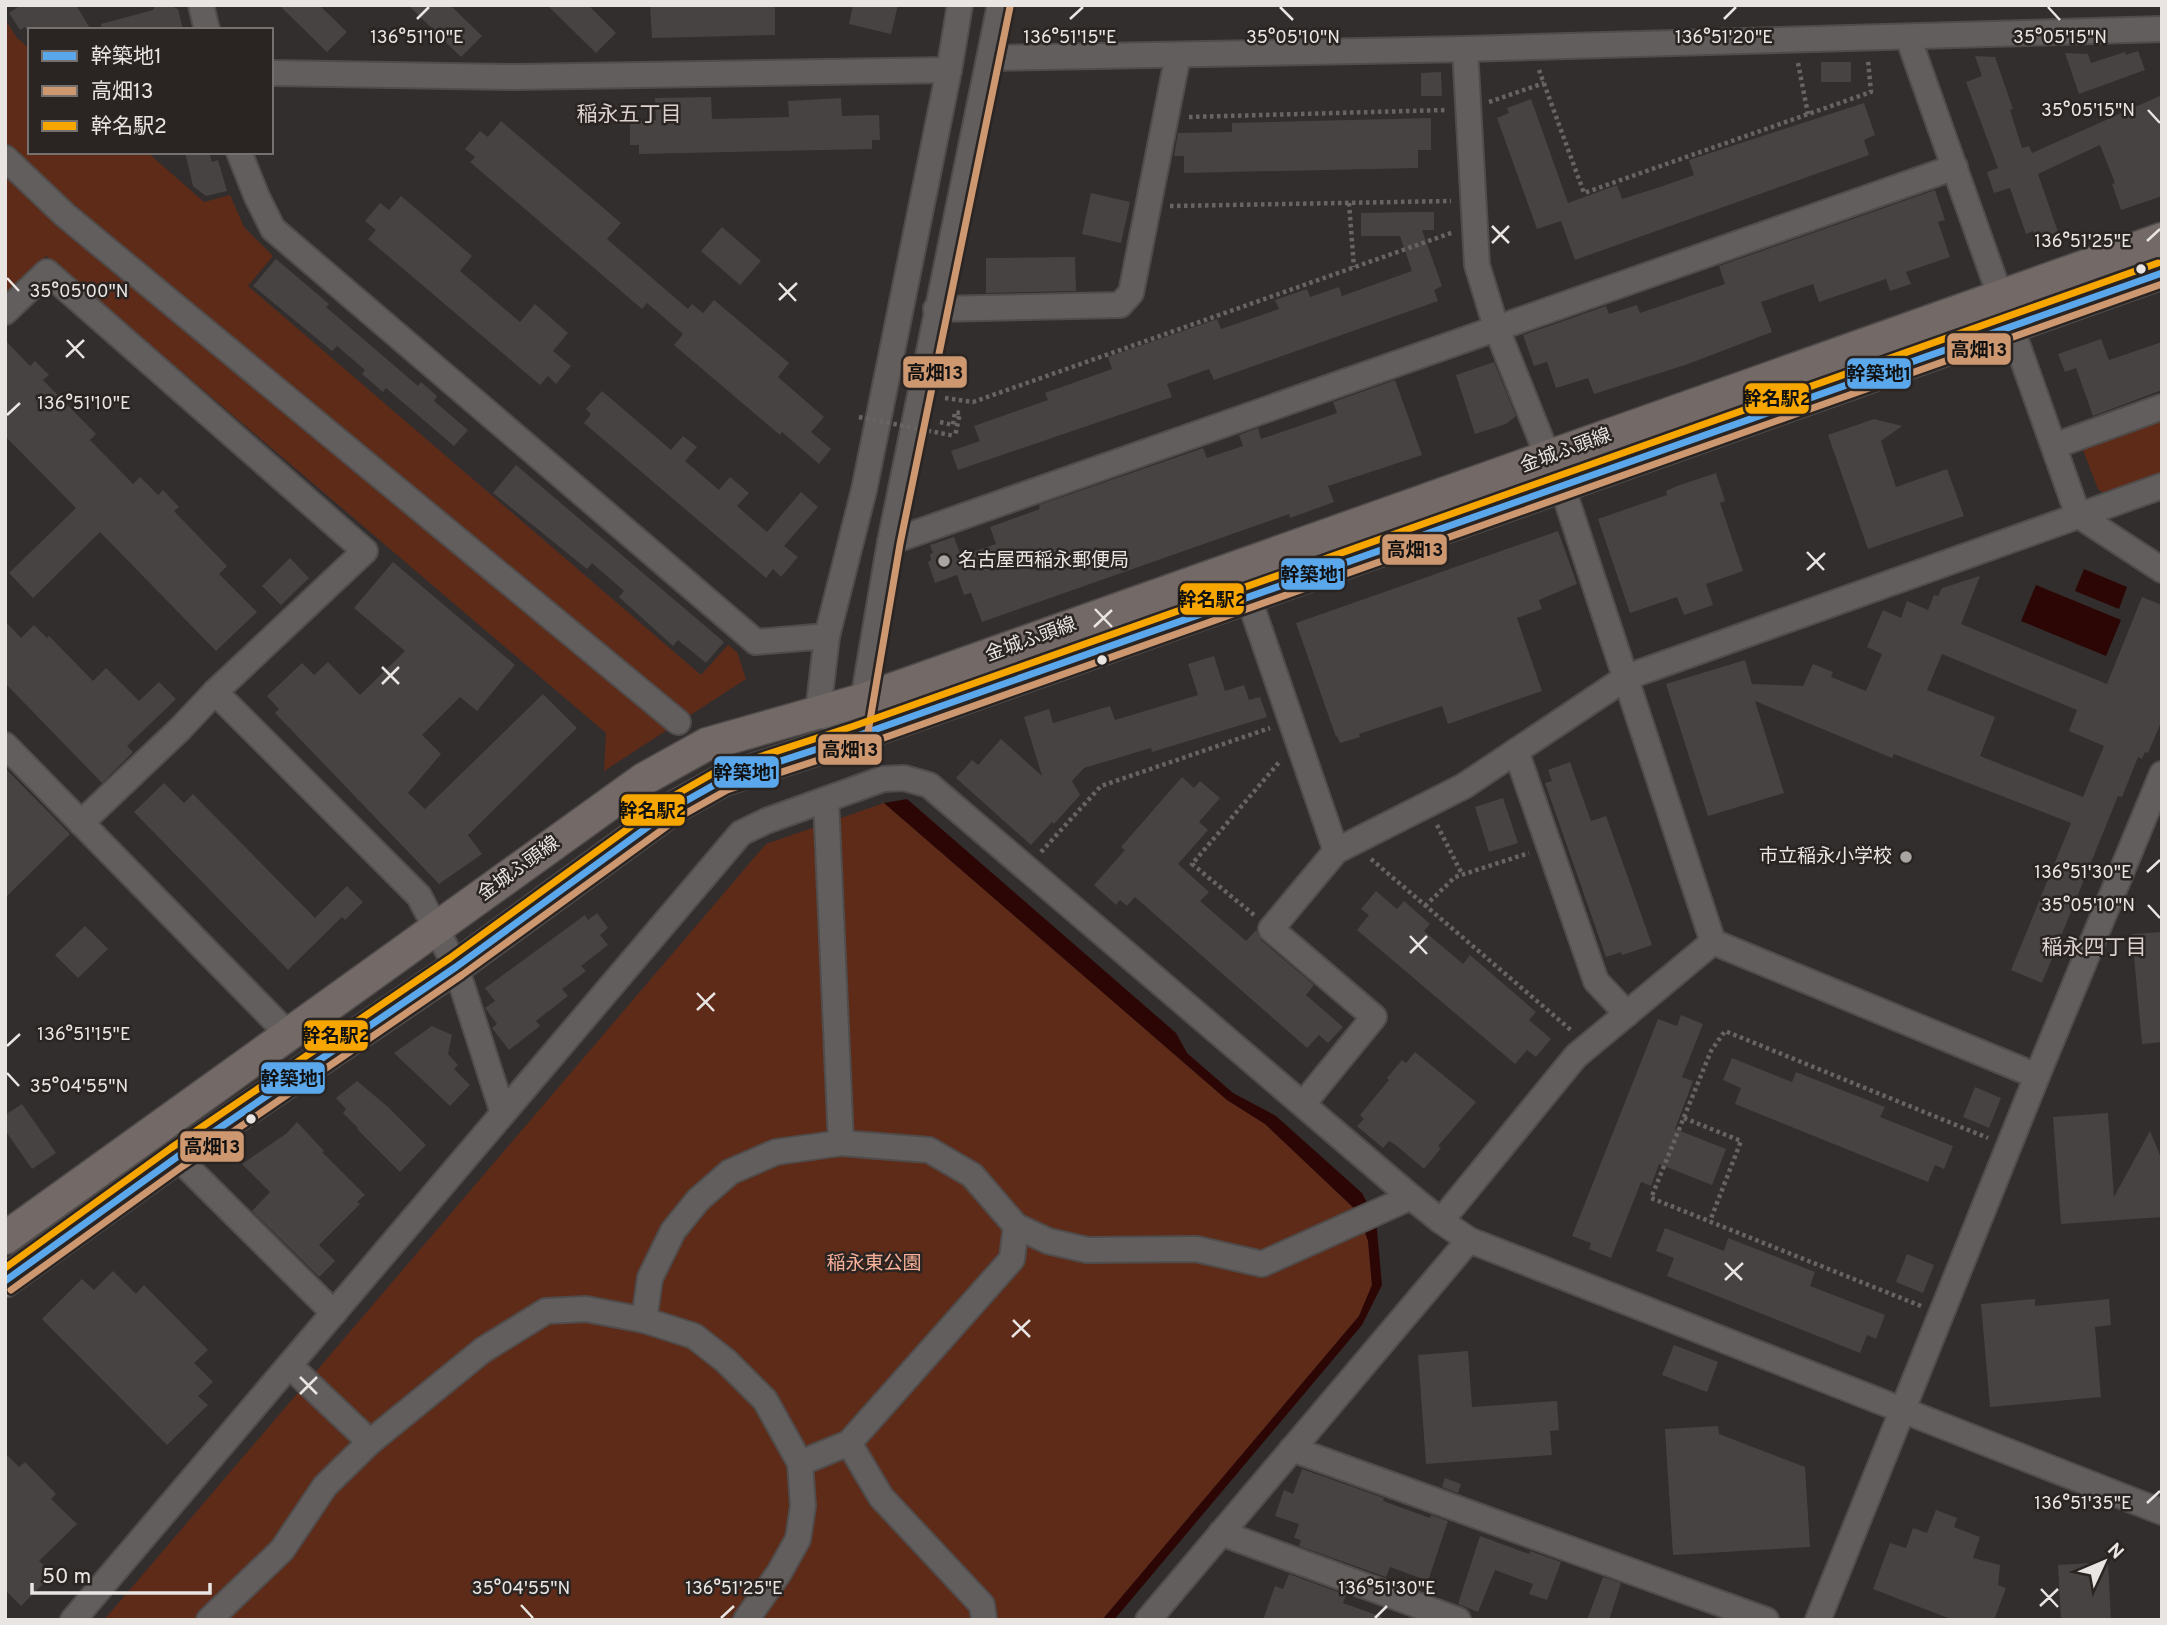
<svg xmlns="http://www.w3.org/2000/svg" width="2167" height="1625" font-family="Overpass,'Noto Sans JP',sans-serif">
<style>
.green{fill:#5f2b19}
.water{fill:#2c0604}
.building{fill:#464342;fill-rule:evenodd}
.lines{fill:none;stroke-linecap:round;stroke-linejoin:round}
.minor-casing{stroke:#4f4c4b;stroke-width:28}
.major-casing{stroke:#4f4c4b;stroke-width:35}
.path{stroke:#676463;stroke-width:4.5;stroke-dasharray:3.5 3.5;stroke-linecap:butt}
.minor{stroke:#615e5d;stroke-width:24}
.major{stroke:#736966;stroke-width:32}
.path-bridge{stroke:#676463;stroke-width:4.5;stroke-dasharray:3.5 3.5;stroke-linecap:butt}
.bus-1-casing{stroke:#2a2422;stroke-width:12}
.bus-2-casing{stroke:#2a2422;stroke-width:12}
.bus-3-casing{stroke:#2a2422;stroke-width:12}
.bus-1{stroke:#5aa8eb;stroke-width:7}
.bus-2{stroke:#cd976f;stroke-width:7}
.bus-3{stroke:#f7a600;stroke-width:7}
.ticks{fill:none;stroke:#e9e5e3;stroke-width:2.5}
.bus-dot{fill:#e9e5e3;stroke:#2a2422;stroke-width:2.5}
.poi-dot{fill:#a9a5a3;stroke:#2a2422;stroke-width:2.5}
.labels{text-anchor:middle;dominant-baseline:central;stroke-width:5;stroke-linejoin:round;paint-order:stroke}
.street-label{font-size:19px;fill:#e9e5e3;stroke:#2a2422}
.poi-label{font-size:19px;fill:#e9e5e3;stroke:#2a2422;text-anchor:start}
.park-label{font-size:19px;fill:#f8b199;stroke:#2a2422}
.neighbourhood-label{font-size:21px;fill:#dbd2cf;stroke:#2a2422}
.ticks-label{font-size:18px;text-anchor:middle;fill:#e9e5e3;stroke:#2a2422;stroke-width:5;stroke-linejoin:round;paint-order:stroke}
.line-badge{stroke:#2a2422;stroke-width:2.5}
.pale-badge-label{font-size:19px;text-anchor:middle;font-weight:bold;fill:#111}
</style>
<rect width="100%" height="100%" fill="#322e2d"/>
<g class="green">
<path d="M5,19L17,38L30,49V152H147L204,202L230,195L244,227L273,256L248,286L701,675L728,645L737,652L746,679L604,771L606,733L46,256L5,295Z"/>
<path d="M2162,414V473L2103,493L2098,489L2083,450L2090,440Z"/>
<path d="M884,803L1227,1100L1265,1124L1358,1212L1368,1241L1372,1285L1359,1316L1102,1620H104L766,844Z"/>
</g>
<g class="water">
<path d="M2084,569L2127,587L2119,609L2075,591Z"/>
<path d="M2036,585L2121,620L2106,656L2021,621Z"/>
<path d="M907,799L1176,1033L1187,1053L1233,1093L1276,1116L1362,1193L1376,1220L1382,1285L1362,1325L1114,1620H1102L1359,1316L1372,1285L1368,1241L1358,1212L1265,1124L1227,1100L884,803Z"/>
</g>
<g class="building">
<path d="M21,5H76L91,30H27L25,27L20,30L9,13Z"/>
<path d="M155,5H169L178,9L183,30H102L101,24L153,10Z"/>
<path d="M279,5H319L347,32L327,52Z"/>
<path d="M408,5H450L482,36L461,57Z"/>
<path d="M547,5H588L616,33L596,53Z"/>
<path d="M650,5H775V35L652,38Z"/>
<path d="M853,5H898L891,34L849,24Z"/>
<path d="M2138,51L2145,70L2079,94L2065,53L2088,54L2091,63L2125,52L2126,55Z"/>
<path d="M1975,56L1995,57L2013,109L2010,110L2022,148L2029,146L2032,153L2162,95V196L2121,210L2112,184L2115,183L2100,145L2038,174L2058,232L2036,240L2033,231L2026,234L2010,188L1994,193L1987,172L1998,168L1966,82L1982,76Z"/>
<rect x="1821" y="62" width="30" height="20"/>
<path d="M1441,72L1442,96H1421V73Z"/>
<path d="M711,97L712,119L789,117L788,101L841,98L842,116L879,115L880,140H872V149L639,154V145H630V121L656,120L655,98Z"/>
<path d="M1531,99L1568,203L1617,185L1622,199L1660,187L1694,175L1689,160L1864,103L1875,135L1864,140L1869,155L1575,260L1561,221L1537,229L1497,118L1509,113L1507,108Z"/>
<path d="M1431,118V150H1418V168L1184,173V156H1174L1178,133L1232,132V123Z"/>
<path d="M501,121L621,223L607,239L688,309L692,304L703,313L714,300L789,363L778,377L824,417L811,432L831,449L819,464L782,432L780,435L674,345L683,334L647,303L642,309L470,162L475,157L465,149L480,131L488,137Z"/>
<path d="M185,152H209L212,162L218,160L227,191L206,196L193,186Z"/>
<path d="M1935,190L1945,220L1938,222L1950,257L1906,272L1911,284L1890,291L1886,279L1819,302L1813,284L1761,302L1772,332L1688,364L1594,394L1588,378L1556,388L1547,362L1534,366L1523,335L1606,306L1609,314L1637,305L1640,313L1725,284L1719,266Z"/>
<path d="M1091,193L1130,202L1121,243L1082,234Z"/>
<path d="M401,196L472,256L460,271L520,322L535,304L568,333L553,351L571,366L556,384L548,376L540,385L368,239L376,230L365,221L380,203L389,210Z"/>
<path d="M1414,212H1434V230H1422L1442,286L1434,290L1438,301L1214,380L1209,369L1167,384L1172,397L958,470L951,451L980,441L974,426L1048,400L1045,393L1112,369L1108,357L1217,319L1221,329L1279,309L1275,300L1307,289L1310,297L1339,287L1342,296L1412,271L1400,236H1361V213Z"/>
<path d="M722,227L761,261L740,285L701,251Z"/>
<path d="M1075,257L1076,291L986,293V258Z"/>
<path d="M276,259L329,304L326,307L418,386L421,382L437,396L434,401L468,430L454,446L386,388L383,392L362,374L365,370L337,346L332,351L253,286Z"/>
<path d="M2101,339L2109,360L2162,342V390L2093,416L2076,368L2065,372L2058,354Z"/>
<path d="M5,340L30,366L35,361L49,375L43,380L96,434L90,440L133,484L140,477L158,495L163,490L179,507L174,511L227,566L219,574L257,612L216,651L100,532L33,598L9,573L76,508L5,436Z"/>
<path d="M1494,362L1516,416L1506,424L1475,434L1456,375Z"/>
<path d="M1395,380L1422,455L1328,486L1334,502L1290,518L1289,514L982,622L971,593L964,595L957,575L935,583L928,562L931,560L930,554L933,553L930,545L954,537L961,556L996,544L990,527L1040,509L1039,505L1203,448L1207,458L1243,446L1239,435L1258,428L1261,439L1337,413L1333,402Z"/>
<path d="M602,391L671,450L683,436L697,447L685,461L719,490L730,477L749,493L737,506L767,532L801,492L818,507L784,546L798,557L781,577L773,569L766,578L584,423L591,414L586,409Z"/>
<path d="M1874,419L1902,426L1881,441L1896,487L1947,469L1964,516L1868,549L1828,435Z"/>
<path d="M516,465L724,642L706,663L678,640L673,646L619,597L624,591L592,563L587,569L493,493Z"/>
<path d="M1716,473L1725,501L1720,503L1743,571L1706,584L1713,605L1684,615L1677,597L1630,613L1598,519L1667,495L1666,491L1677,486Z"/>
<path d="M1558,531L1577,584L1539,600L1542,609L1517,618L1542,691L1448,724L1442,706L1359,734L1360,737L1340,743L1337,736L1336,737L1296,623Z"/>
<path d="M290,558L309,578L281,605L262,586Z"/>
<path d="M393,562L515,665L477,711L460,697L422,735L441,754L408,793L425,809L543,694L577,728L468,835L482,854L439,884L275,713L279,709L267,696L302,663L314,675L328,662L360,695L405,651L354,608Z"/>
<path d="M1980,576L1961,624L2107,684L2142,597L2162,605V720L2148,753L2145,752L2142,759L2138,757L2122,797L2118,796L2042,983L2011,970L2071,823L1894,754L1892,758L1755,701L1784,793L1708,816L1666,684L1745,660L1752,684L1803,686L1813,664L1833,672L1831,677L1866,691L1882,654L1867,647L1883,610L1901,618L1907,601L1928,610L1934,595L1938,596L1942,588ZM1942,654L2077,710L2069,731L2104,746L2083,797L1980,756L1995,717L1927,690Z"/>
<path d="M5,621L21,638L34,625L47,638L49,636L93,681L106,668L139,701L159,682L176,699L127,746L133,752L102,783L5,683Z"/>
<path d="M1214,656L1225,691L1244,685L1249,700L1260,697L1267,717L1152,752L1151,748L1084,768L1072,781L1080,795L1054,824L1052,822L1031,845L956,778L972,760L978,765L1001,739L1042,776L1024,717L1049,709L1053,723L1110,706L1115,720L1198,695L1188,664Z"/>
<path d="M1570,762L1591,821L1606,816L1652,945L1622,955L1621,952L1606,957L1545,783L1552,781L1548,770Z"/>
<path d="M5,768L70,834L5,898Z"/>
<path d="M1182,777L1194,788L1200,781L1220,798L1199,822L1208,830L1178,864L1209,892L1200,901L1246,941L1256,930L1261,940L1314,985L1306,995L1343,1027L1328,1043L1319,1035L1307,1048L1135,897L1127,906L1120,900L1116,905L1094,885L1125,850L1121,847Z"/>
<path d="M164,783L184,803L193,794L315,918L347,886L363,902L345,920L342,917L288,970L134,812Z"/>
<path d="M1503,798L1518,843L1489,852L1475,807Z"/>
<path d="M1376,891L1397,909L1404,901L1430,924L1424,931L1463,964L1470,955L1536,1012L1529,1020L1551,1039L1536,1057L1527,1050L1515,1064L1357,930L1369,915L1361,909Z"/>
<path d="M597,913L608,928L600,935L608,945L581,966L586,971L562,989L568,996L536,1021L540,1026L509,1050L492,1028L497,1024L485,1008L495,1001L485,988L585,915L588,920Z"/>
<path d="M85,926L108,949L78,978L55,955Z"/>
<path d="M2162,932V1042L2142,1044L2132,934Z"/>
<path d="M1681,1015L1703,1024L1682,1077L1693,1081L1675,1129L1726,1149L1712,1185L1659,1164L1651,1186L1641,1182L1611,1258L1589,1249L1591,1243L1572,1236L1658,1019L1677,1026Z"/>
<path d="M432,1026L452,1035L448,1054L458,1065L454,1069L470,1085L450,1106L394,1053Z"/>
<path d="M1415,1052L1476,1102L1438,1146L1441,1148L1424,1169L1397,1146L1389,1141L1383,1148L1357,1126L1364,1119L1360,1115L1389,1080L1387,1078L1402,1060L1406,1063Z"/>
<path d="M1732,1058L1792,1082L1796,1072L1885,1107L1880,1117L1953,1146L1944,1169L1935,1165L1928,1182L1735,1104L1741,1088L1723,1080Z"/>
<path d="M357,1081L388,1107L426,1145L400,1172L357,1129L358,1128L343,1113L346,1109L336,1098Z"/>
<path d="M1975,1087L2001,1098L1989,1128L1963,1117Z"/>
<path d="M22,1104L56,1153L32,1169L5,1130V1115Z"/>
<path d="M2108,1113L2114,1197L2150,1131L2162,1160V1217L2061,1224L2053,1117Z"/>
<path d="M297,1122L324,1151L322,1152L365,1195L357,1202L360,1204L319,1245L335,1261L319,1277L252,1211L270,1192L242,1164L287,1133Z"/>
<path d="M1665,1228L1724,1251L1728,1238L1815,1272L1810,1286L1885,1315L1876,1339L1867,1335L1860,1353L1667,1276L1674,1258L1656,1251Z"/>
<path d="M1907,1254L1934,1265L1923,1293L1896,1282Z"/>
<path d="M113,1271L136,1294L144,1285L208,1350L194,1363L213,1382L198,1396L208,1405L167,1445L42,1319L82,1279L94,1290Z"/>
<path d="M2035,1299V1306L2109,1299L2111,1325L2095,1327L2101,1397L1990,1407L1981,1304Z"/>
<path d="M1674,1345L1718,1362L1707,1392L1662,1375Z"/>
<path d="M1468,1351L1472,1407L1557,1401L1559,1430L1550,1431L1552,1455L1426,1464L1418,1355Z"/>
<path d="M1718,1426L1719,1434L1805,1467L1810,1547L1673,1555L1665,1429Z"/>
<path d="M5,1453L19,1467L25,1462L56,1494L51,1499L77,1524L39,1561L53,1574L21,1606L5,1590Z"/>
<path d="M1302,1469L1384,1498L1383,1501L1430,1518L1431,1515L1448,1521L1428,1581L1390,1567L1386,1577L1299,1546L1301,1540L1294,1538L1299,1524L1275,1516L1284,1490L1293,1494Z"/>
<path d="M1445,1478L1461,1484L1458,1493L1442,1487Z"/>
<path d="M1936,1510L1957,1518L1954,1527L1980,1537L1973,1558L2000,1565L1998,1585L2006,1588L1994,1620H1953L1873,1589L1890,1543L1906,1548L1913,1528L1927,1533Z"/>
<path d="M1480,1536L1529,1554L1530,1551L1561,1562L1547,1600L1529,1594L1533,1584L1495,1570L1478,1612L1458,1604Z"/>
<path d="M2108,1562L2111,1620H2061L2058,1565Z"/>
<path d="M1289,1574L1346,1595L1343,1603L1382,1617L1381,1620H1263L1275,1586L1283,1589Z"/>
<path d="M1603,1577L1621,1583L1609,1620H1587Z"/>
</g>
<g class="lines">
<defs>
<g id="minor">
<path d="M201,5L207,30"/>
<path d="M960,5L949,70L864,490L827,636L818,712L857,736L890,542L1000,5"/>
<path d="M1908,37L2078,515L2162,570"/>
<path d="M1465,49L1477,265L1496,327L1548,457"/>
<path d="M990,58L1465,49L2162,29"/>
<path d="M271,73L515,77L949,70"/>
<path d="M239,152L257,197L273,229L756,642L827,636"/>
<path d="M5,158L65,215L678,722"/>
<path d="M936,309L1120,305L1131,293L1178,55"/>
<path d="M5,312L47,272L365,551L215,692L180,729L81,823"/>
<path d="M2054,446L2162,407"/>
<path d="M1562,486L1713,942L2037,1076"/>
<path d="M890,542L1955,167"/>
<path d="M1248,596L1336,851"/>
<path d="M215,692L419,896L456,967L503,1113"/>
<path d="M5,745L289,1035"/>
<path d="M1516,751L1596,981L1627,1014"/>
<path d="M826,800L841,1143"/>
<path d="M1303,1104L1374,1017L1271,929L1336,851L1464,786L1627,677L2162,486"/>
<path d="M177,1157L334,1313"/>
<path d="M1441,1221L1576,1056L1713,942"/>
<path d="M644,1320L650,1278L673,1231L698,1200L730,1172L776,1152L841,1143L929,1150L972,1175L1016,1226L1048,1241L1087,1250L1196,1249L1262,1264L1411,1197"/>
<path d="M290,1366L370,1442"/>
<path d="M849,1443L881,1497L982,1605L984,1620"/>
<path d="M1292,1449L1766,1620"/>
<path d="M800,1463L849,1443L1012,1259L1016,1226"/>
<path d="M1221,1533L1458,1620"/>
<path d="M73,1620L741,833L766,821L883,779L904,778L929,785L1411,1197L1441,1221L1469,1240L2162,1512"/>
<path d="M209,1620L282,1550L325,1486L370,1442L483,1350L546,1311L586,1309L644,1320L694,1336L726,1361L765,1400L800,1463L803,1506L798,1539L779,1573L746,1620"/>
<path d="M1148,1620L1469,1240"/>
<path d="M1818,1620L2037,1076L2162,774"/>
</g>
<g id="major">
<path d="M5,1238L644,779L707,744L862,700L2162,239"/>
<path d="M5,1281L177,1157L456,967L675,807L723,780L857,736L2162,273"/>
</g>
</defs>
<use href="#minor" class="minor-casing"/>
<use href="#major" class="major-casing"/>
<g class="path">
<path d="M1798,63L1808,114"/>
<path d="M1539,70L1584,193L1871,92L1868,60"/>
<path d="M1489,102L1544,83"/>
<path d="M1189,117L1446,110"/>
<path d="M1349,203L1354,267"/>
<path d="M1170,206L1451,201"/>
<path d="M945,398L973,402L1454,232"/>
<path d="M940,422L953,425L955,412L960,413L955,436"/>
<path d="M1437,825L1462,874"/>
<path d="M1041,852L1101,786L1270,728"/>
<path d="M1371,859L1572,1031"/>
<path d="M1425,906L1455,877L1529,853"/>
<path d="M1254,915L1192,864L1281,760"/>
<path d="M1684,1118L1741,1141L1710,1221"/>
<path d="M1921,1306L1651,1198L1711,1051L1725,1031L1988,1138"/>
</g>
<use href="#minor" class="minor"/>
<use href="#major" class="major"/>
<path class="path-bridge" d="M859,417L955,436"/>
<defs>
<path id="bus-1" d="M5,1281L177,1157L456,967L675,807L723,780L857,736L2162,273"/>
<g id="bus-2">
<path d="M867,738L900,544L1010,7"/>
<path d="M11,1290L183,1166L462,975L681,816L727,790L861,746L2162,284"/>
</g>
<path id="bus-3" d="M5,1268L171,1148L450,958L670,798L719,770L854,726L2158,263"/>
</defs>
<use href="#bus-1" class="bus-1-casing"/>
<use href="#bus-2" class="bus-2-casing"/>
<use href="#bus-3" class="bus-3-casing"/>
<use href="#bus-1" class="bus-1"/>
<use href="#bus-2" class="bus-2"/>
<use href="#bus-3" class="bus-3"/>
</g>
<path class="ticks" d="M1280,7L1293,20M2048,7L2060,20M417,19L429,7M1070,19L1083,7M1724,19L1736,7M2148,110L2160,123M1492,226L1509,243M2147,241L2160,229M1492,243L1509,226M7,278L19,291M779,283L796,301M779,300L797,283M67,340L84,358M66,357L84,340M7,415L20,403M1807,552L1824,570M1807,570L1825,553M1095,609L1112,627M1094,627L1112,610M382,667L399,684M382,684L399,667M2147,872L2160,860M2148,905L2160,918M1410,936L1427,954M1410,953L1427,936M697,993L714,1011M697,1010L715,993M7,1046L20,1034M7,1073L19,1086M1725,1263L1742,1280M1725,1280L1743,1263M1013,1320L1030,1337M1012,1337L1030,1320M300,1377L317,1394M300,1394L317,1377M2147,1503L2160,1491M2041,1589L2058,1607M521,1605L533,1618M2040,1606L2058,1589M721,1618L734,1606M1375,1618L1387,1606"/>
<g class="bus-dot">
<circle cx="2141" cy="269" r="6"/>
<circle cx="1102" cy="660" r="6"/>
<circle cx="251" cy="1119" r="6"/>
</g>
<g class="poi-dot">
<circle cx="944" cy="561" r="7"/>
<circle cx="1906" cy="857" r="7"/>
</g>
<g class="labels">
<g class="street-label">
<text transform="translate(1566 451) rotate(-20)">金城ふ頭線</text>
<text transform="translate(1031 640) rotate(-20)">金城ふ頭線</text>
<text transform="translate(519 869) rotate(-36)">金城ふ頭線</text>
</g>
<g class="poi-label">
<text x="958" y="561">名古屋西稲永郵便局</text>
<text x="1892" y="857" text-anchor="end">市立稲永小学校</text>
</g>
<g class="park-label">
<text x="874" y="1264">稲永東公園</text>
</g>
<g class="neighbourhood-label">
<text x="629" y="115">稲永五丁目</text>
<text x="2094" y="948">稲永四丁目</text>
</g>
</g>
<g class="ticks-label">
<text x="417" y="43">136°51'10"E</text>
<text x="1070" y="43">136°51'15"E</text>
<text x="1724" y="43">136°51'20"E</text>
<text x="2060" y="43">35°05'15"N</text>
<text x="1293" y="43">35°05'10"N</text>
<text x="2088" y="116">35°05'15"N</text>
<text x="2083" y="247">136°51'25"E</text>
<text x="79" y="297">35°05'00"N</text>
<text x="84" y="409">136°51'10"E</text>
<text x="2083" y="878">136°51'30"E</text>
<text x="2088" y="911">35°05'10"N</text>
<text x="84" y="1040">136°51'15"E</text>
<text x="79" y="1092">35°04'55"N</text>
<text x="2083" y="1509">136°51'35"E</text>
<text x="521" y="1594">35°04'55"N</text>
<text x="734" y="1594">136°51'25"E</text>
<text x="1387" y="1594">136°51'30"E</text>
</g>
<g class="line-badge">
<rect x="1946" y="332" width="66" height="34" rx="7" fill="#cd976f"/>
<rect x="902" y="355" width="66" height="34" rx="7" fill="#cd976f"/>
<rect x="1846" y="357" width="66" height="33" rx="7" fill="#5aa8eb"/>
<rect x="1744" y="382" width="66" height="33" rx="7" fill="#f7a600"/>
<rect x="1381" y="533" width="67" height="33" rx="7" fill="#cd976f"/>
<rect x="1280" y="557" width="66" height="34" rx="7" fill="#5aa8eb"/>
<rect x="1179" y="582" width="66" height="34" rx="7" fill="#f7a600"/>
<rect x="817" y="733" width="66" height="33" rx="7" fill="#cd976f"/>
<rect x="713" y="755" width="67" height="34" rx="7" fill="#5aa8eb"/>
<rect x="620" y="793" width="66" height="34" rx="7" fill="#f7a600"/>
<rect x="303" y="1019" width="66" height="33" rx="7" fill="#f7a600"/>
<rect x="260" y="1061" width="66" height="34" rx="7" fill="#5aa8eb"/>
<rect x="179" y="1130" width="66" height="33" rx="7" fill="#cd976f"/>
</g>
<g class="pale-badge-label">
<text x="1979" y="356">高畑13</text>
<text x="935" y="379">高畑13</text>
<text x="1879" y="380">幹築地1</text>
<text x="1777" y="405">幹名駅2</text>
<text x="1415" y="556">高畑13</text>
<text x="1313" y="581">幹築地1</text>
<text x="1212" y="606">幹名駅2</text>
<text x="850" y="756">高畑13</text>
<text x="746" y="779">幹築地1</text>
<text x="653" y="817">幹名駅2</text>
<text x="336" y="1042">幹名駅2</text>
<text x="293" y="1085">幹築地1</text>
<text x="212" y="1153">高畑13</text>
</g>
<rect width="2167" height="1625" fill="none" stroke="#e9e5e3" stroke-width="14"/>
<rect x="28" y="28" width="245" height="126" fill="#2a2422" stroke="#76716f" stroke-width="2"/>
<rect x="42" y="51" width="35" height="10" fill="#5aa8eb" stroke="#76716f" stroke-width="2"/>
<text x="91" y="63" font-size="21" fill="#e9e5e3">幹築地1</text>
<rect x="42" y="86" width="35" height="10" fill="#cd976f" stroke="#76716f" stroke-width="2"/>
<text x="91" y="98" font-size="21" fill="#e9e5e3">高畑13</text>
<rect x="42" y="121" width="35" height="10" fill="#f7a600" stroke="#76716f" stroke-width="2"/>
<text x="91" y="133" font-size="21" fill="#e9e5e3">幹名駅2</text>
<g transform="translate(2104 1562) rotate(46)" stroke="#2a2422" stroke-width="5" paint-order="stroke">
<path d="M0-5L12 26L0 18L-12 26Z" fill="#e9e5e3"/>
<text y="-10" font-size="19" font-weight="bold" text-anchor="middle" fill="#e9e5e3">N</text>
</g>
<path d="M32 1583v10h178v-10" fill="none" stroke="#e9e5e3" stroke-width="3.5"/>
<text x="42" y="1583" font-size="21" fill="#e9e5e3" stroke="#2a2422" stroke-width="5" paint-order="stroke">50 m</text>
</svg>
